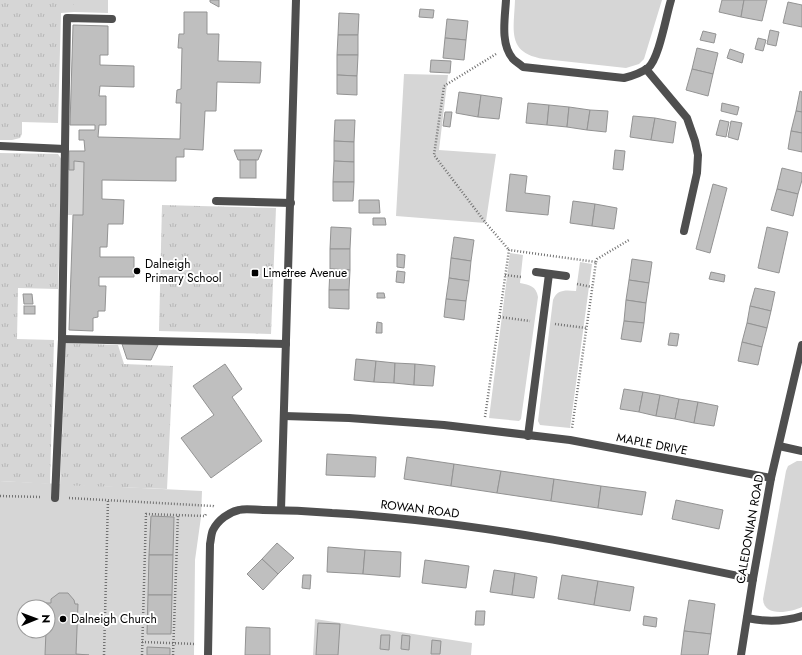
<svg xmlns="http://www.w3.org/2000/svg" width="802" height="655" font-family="Jost,sans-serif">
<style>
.green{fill:#d6d6d6;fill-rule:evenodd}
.park{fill:url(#park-tufts)}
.building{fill:#bfbfbf;stroke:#939393}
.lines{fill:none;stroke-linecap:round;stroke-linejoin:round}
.path{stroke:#717171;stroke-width:2.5;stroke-dasharray:1 2;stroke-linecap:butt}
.lane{stroke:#4f4f4f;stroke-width:8}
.street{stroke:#4f4f4f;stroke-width:8}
.poi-dot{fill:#000;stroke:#fff;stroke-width:1.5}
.labels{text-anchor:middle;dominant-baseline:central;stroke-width:4;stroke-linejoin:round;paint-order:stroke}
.poi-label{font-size:12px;fill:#000;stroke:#fff;text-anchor:start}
.street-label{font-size:12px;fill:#000;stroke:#fff}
</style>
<defs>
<pattern id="park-tufts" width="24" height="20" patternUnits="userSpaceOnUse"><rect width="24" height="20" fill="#d6d6d6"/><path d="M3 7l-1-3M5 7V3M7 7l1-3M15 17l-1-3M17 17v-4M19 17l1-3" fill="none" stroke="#b6b6b6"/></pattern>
</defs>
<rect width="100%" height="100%" fill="#fff"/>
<g class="green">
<path d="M74,0H108V13L74,12Z"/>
<path d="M515,0H662L644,59L639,64L626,68L544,59C506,53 514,30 515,0Z"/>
<path d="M404,74L448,75L439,150L496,154L486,221L485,223L396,216Z"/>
<path d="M74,161L84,162L83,215H67L69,170H74Z"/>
<path d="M510,253L523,255L520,283C530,285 536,286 538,297L521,419L519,421L489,418Z"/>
<path d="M580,262L592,264L570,428L540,425L538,421L553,300C557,289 566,290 576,291Z"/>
<path d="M797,461H802V607C791,612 764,618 763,599L786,471L788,466Z"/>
<path d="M0,481L202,491L201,517L195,560L194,655H0ZM24,607H48V631H24Z"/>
<path d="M315,619L472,643L471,655H313Z"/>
</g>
<g class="park">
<path d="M0,0H74V12L61,13L58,123L22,122V134L20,138L12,140H0Z"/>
<path d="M0,153L58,154L62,160L58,289L18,288L17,339L54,340L50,484L0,481Z"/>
<path d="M162,205L276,208L271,334L159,331Z"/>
<path d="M66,343L118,345L124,364L173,366L167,489L60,485Z"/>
</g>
<g class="building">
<path d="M210,0H219V7L210,2Z"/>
<path d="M722,0H744L741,17L719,12Z"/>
<path d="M744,0H767L762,21L741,17Z"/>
<path d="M788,2L802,5V27L783,23Z"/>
<path d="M420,9L434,10L433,18L419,17Z"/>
<path d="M184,12H207V34H219L218,61L261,62L260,83L217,82L216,111H205L203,150L184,149V157H176V181L102,180V199L124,200L123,224H108L107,247H100V257H134V277H99V286H106L105,311H98V317L93,318V331L69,330L73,215H83L84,162L74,161V170H69V151H85L84,140H79V130H95V125H70L73,25L108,26V55H100V65L134,66V87L100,86L99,96H106V125H99L98,137L180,139L181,103H176L177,90L181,89L182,48H178L179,34H184Z"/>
<path d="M339,13L359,14L358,35H338Z"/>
<path d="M447,19L468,21L466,40L445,38Z"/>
<path d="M770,30L779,32L776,46L767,44Z"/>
<path d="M703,31L716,34L714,43L700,40Z"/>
<path d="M338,35H358V55H337Z"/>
<path d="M445,38L466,40L464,60L443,58Z"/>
<path d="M758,38L766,40L763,51L755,49Z"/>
<path d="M697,48L718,53L713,74L692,69Z"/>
<path d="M730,49L744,54L742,63L727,58Z"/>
<path d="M337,55H358L357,76L337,75Z"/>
<path d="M431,60L451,61L450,73L430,72Z"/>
<path d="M692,69L713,74L708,96L686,90Z"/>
<path d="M337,75L357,76V95L337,94Z"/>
<path d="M800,91L802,92V112L796,111Z"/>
<path d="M459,92L481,95L478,117L456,113Z"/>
<path d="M481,95L502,98L499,119L478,117Z"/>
<path d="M528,103L549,105L547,125L526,123Z"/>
<path d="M722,103L739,107L737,115L721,111Z"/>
<path d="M549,105L569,107L567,127L547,125Z"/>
<path d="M569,107L590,110L587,130L567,127Z"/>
<path d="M590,110L608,111L606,132L587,130Z"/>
<path d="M796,111L802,112V133L791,131Z"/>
<path d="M445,112H452L450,127L443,126Z"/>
<path d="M633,116L655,118L651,140L630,137Z"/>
<path d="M655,118L676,122L673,143L651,140Z"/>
<path d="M335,120H355L354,142L334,141Z"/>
<path d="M720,120L729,122L726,137L716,135Z"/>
<path d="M731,121L742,123L738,140L728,137Z"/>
<path d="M791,131L802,133V152L788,149Z"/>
<path d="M334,141L354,142V162L334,161Z"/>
<path d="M234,150H262L258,160H238Z"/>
<path d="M615,150L625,151L623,170L613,169Z"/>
<rect x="240" y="160" width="16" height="18"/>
<path d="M334,161L354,162V182H333Z"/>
<path d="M782,168L802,173V180L798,194L777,189Z"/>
<path d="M510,174L527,176L525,193L550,196L548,215L506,211Z"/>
<path d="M333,182H354L353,201H333Z"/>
<path d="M713,184L727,188L710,253L696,249Z"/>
<path d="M777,189L798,194L793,216L771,210Z"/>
<path d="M359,200H379L380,213H359Z"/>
<path d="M573,201L595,204L592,226L570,223Z"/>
<path d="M595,204L617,208L614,229L592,226Z"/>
<path d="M373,218H385L386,225H373Z"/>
<path d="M331,227L351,228L350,249H330Z"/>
<path d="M767,227L788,232L779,273L758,268Z"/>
<path d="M454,237L474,240L471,261L451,258Z"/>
<path d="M330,249H350V270L330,269Z"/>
<path d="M397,254L405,255L404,268L397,267Z"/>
<path d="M451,258L471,261L469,281L449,278Z"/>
<path d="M632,259L652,262L649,283L629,280Z"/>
<path d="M330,269L350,270L349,290H329Z"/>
<path d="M397,271L405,272L404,283L396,282Z"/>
<path d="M711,272L725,275L724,282L709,279Z"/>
<path d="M449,278L469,281L466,301L446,299Z"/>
<path d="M629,280L649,283L646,303L626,300Z"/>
<path d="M755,288L775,292L771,311L750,306Z"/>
<path d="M329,290H349V309L329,308Z"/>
<path d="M377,293H384L385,298H377Z"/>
<path d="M23,294H32L33,304H24Z"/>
<path d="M446,299L466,301L464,320L444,317Z"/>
<path d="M626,300L646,303L644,323L624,321Z"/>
<rect x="24" y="306" width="11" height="8"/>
<path d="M750,306L771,311L767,328L747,323Z"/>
<path d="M624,321L644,323L641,342L621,339Z"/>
<path d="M377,322L382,323V333H376Z"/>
<path d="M747,323L767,328L762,347L742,342Z"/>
<path d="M670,333L679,334L677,346L668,345Z"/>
<path d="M742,342L762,347L758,365L738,361Z"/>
<path d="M122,344L158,345L151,360L127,359Z"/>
<path d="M356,359L376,361L374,382L354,380Z"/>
<path d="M376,361L395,363L394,383L374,382Z"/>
<path d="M395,363L415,364L414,385L394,383Z"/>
<path d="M225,364L242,389L232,397L262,441L211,478L181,438L214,415L193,386Z"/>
<path d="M415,364L435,366L433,386L414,385Z"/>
<path d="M624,389L643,392L639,412L620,409Z"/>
<path d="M643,392L660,395L656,416L639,412Z"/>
<path d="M660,395L679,399L675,419L656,416Z"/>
<path d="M679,399L698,402L694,423L675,419Z"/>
<path d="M698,402L718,406L714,426L694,423Z"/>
<path d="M327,454L376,457L375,477L326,475Z"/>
<path d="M407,457L454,464L451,486L404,479Z"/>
<path d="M454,464L501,471L497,493L451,486Z"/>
<path d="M501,471L554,479L551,501L497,493Z"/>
<path d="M554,479L601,486L598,508L551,501Z"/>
<path d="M601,486L646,492L642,515L598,508Z"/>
<path d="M676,500L723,510L719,529L672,519Z"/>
<path d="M151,516L174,517L173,555H149Z"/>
<path d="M277,543L294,558L278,574L262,559Z"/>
<path d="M328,547L365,550L363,574L327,572Z"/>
<path d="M365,550L401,552L400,577L363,574Z"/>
<path d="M149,555H173L172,595H148Z"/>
<path d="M262,559L278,574L263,590L247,574Z"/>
<path d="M425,560L469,566L466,588L422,583Z"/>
<path d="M494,570L515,573L512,595L490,592Z"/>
<path d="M515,573L537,577L534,598L512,595Z"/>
<path d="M303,575H311L310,589L302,588Z"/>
<path d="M562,575L598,581L594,605L558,599Z"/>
<path d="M598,581L634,587L630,611L594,605Z"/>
<path d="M59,593H68L74,600L75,604H78L76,654L89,655H45L46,631H48V607H36V603H51V599Z"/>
<path d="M148,595H172L171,634H147Z"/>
<path d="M689,600L715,604L711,634L684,631Z"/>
<path d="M476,611H485L484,625H475Z"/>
<path d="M644,616L657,618L656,627L643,625Z"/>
<path d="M318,623L340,624L338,655H316Z"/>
<path d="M246,627L270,628V655H245Z"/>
<path d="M684,631L711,634L708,655H681Z"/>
<path d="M381,635H390L389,650L380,649Z"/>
<path d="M402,635L410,636L409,650L401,649Z"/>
<path d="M432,640L441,641L440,654H431Z"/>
<path d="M147,647L170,648V655H147Z"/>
</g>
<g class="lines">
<g class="path">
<path d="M496,54L444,86L434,155L485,222L509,250"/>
<path d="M596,262L597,259L629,240"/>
<path d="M505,275L521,277"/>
<path d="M577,284L592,287"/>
<path d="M500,317L530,321"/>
<path d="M555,324L586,328"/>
<path d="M485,417L509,250L596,262L572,428"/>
<path d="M0,496L42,497"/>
<path d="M69,498L213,506L215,507"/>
<path d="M142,642L196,644"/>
<path d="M104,655L108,500"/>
<path d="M142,655L146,514L205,516L206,514"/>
<path d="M173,655L178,515"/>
</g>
<g class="lane">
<path d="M646,69L687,118L695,141L698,155L697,173L684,231"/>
<path d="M0,146L65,149"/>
<path d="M216,201L291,203"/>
<path d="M62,339L286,344"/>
<path d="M55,498L62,339L67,18L112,19"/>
</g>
<g class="street">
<path d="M506,0C505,18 500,44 513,59C516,62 520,64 523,67L624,78C632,76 641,73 648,68C659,59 666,16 671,0"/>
<path d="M536,272L566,276"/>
<path d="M284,416L349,418L444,425L570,440L771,478"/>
<path d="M528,436L549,274"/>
<path d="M779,446L802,451"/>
<path d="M281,510L296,0"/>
<path d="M747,618C766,622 783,622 802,616"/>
<path d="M208,655L210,544C211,540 211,534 213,530C218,520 229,512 239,510C246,508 255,510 263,510C286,510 309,511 332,513C474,521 614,550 753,579"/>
<path d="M741,655L753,579L771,478L802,345"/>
</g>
</g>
<g class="poi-dot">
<circle cx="137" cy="271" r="4"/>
<rect x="251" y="269" width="8" height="8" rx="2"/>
<circle cx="63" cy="619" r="4"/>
</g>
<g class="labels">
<g class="poi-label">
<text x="145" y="264">Dalneigh<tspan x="145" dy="14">Primary School</tspan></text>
<text x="263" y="273">Limetree Avenue</text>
<text x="71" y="619">Dalneigh Church</text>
</g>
<g class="street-label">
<text transform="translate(652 444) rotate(11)">MAPLE DRIVE</text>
<text transform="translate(420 509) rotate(7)">ROWAN ROAD</text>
<text transform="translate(750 529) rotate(-80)">CALEDONIAN ROAD</text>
</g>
</g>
<g transform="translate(36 619) rotate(89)"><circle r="19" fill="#ffffff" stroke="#999999"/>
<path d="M0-3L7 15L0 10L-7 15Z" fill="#000000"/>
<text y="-6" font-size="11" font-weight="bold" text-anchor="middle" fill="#000000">N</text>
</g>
</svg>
